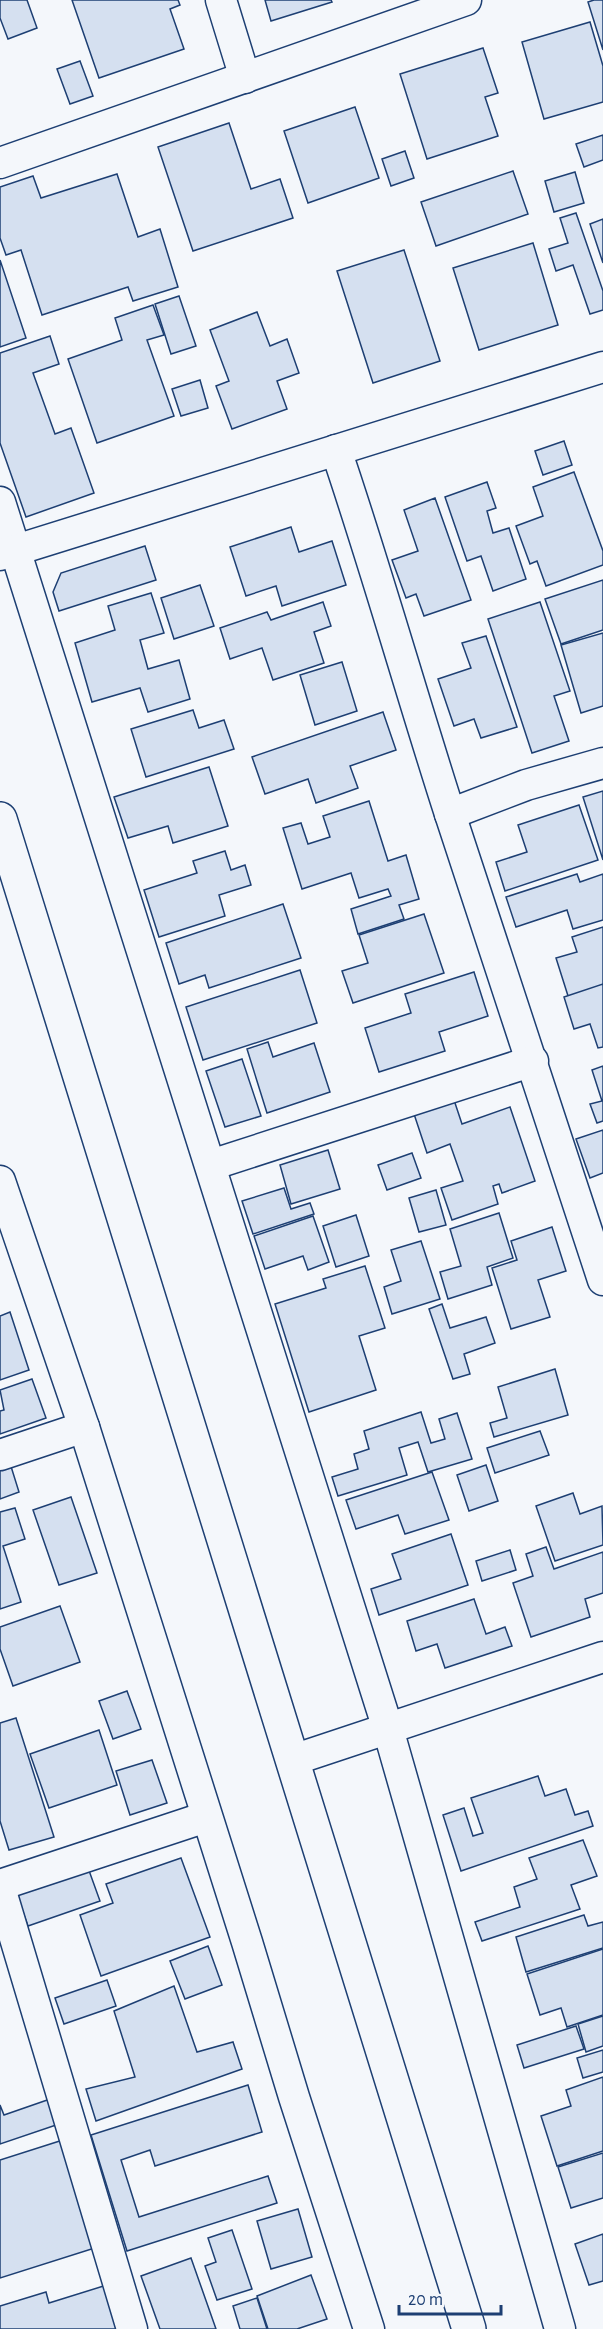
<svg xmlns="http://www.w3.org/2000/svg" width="603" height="2329" font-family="'Alegreya Sans',sans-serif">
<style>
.building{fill:#d5e0f0;stroke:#1d3f73;stroke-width:1.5}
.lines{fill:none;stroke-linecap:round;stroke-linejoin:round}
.minor-casing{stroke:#1d3f73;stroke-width:33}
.primary-casing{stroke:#1d3f73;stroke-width:36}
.minor{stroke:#f4f7fb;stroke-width:30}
.primary{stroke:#f4f7fb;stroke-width:33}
</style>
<rect width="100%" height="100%" fill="#f4f7fb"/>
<g class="building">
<path d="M0,0H27L37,28L8,39L0,18Z"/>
<path d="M72,0H178L180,5L170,9L184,49L99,78Z"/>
<path d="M265,0H331L332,2L271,21Z"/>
<path d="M594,0H603V50L588,2Z"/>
<path d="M590,22L603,66V102L544,119L522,42Z"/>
<path d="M483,48L498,93L485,97L498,136L427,159L400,74Z"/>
<path d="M80,61L93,96L70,104L57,69Z"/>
<path d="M355,107L379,178L308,203L284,131Z"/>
<path d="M229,123L251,189L280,179L293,218L193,251L158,147Z"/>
<path d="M603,135V160L584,167L576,144Z"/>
<path d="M405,151L414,178L391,186L382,159Z"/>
<path d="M513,171L528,214L436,246L421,202Z"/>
<path d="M575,172L584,203L554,212L545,181Z"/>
<path d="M117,174L138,237L160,229L178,287L133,301L128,287L42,315L21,250L6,255L0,238V187L33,176L41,198Z"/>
<path d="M576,213L603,291V310L590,314L573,265L556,271L549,249L568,243L560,218Z"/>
<path d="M603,219V263L590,224Z"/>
<path d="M533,243L558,325L479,350L453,268Z"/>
<path d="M404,250L440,361L373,383L337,271Z"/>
<path d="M0,260L26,338L0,347Z"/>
<path d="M179,296L196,346L171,354L155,304Z"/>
<path d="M153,305L164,335L147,340L174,416L97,443L68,359L122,340L115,318Z"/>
<path d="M257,312L270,346L287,339L299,373L277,381L287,409L232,429L216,386L229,381L210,330Z"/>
<path d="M50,336L59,364L33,373L55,434L71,428L94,493L26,517L0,443V353Z"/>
<path d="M200,380L208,408L181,416L172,389Z"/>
<path d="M564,441L572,465L543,475L535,451Z"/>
<path d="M574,472L603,551V565L546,586L537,561L530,564L516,526L543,516L533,487Z"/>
<path d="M487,482L496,508L487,511L493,533L509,528L526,579L493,591L481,556L467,561L445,497Z"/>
<path d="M435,498L471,600L424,616L416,594L406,598L392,560L418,551L404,510Z"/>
<path d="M291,527L299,552L332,541L346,585L282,606L276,586L246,596L230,547Z"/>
<path d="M145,546L156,580L59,611L53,592L61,573Z"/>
<path d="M603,580V630L561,644L545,599Z"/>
<path d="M200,585L214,626L174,639L161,598Z"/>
<path d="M151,593L164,633L140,640L148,669L179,660L190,699L148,712L140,688L92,702L75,643L115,630L108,606Z"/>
<path d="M323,602L331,626L314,632L324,663L273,680L262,648L230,659L220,628L267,612L271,620Z"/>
<path d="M540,602L570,691L554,696L569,741L532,753L488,619Z"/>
<path d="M603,633V706L581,713L561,645Z"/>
<path d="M486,636L517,727L481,738L474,719L454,726L438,679L471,668L462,643Z"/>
<path d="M342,662L357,711L315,725L300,675Z"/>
<path d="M193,710L199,728L224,720L234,749L146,777L131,729Z"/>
<path d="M383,712L396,750L350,766L358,788L316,803L308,779L265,794L252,757Z"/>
<path d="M209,767L228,826L173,843L168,826L128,838L114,797Z"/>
<path d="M603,791V860L583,797Z"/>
<path d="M369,801L388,861L406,855L419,899L399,905L404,919L358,934L351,909L391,896L388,889L359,898L351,873L302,889L283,828L301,823L308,844L330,837L323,816Z"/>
<path d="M579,805L598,860L505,891L496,862L527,852L518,825Z"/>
<path d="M225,851L231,870L245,865L251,885L219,895L225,916L159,937L144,890L197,873L193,861Z"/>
<path d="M577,874L580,882L603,874V920L573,929L567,910L516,927L506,897Z"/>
<path d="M283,904L301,958L209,988L205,975L179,984L166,943Z"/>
<path d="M424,914L444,973L353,1003L342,971L368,963L359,935Z"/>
<path d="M603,927V988L569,999L556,958L577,952L572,937Z"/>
<path d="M300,970L317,1023L203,1060L186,1007Z"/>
<path d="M474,972L488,1016L439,1032L445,1051L379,1072L365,1028L411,1013L405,994Z"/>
<path d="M603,984V1047L598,1048L590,1024L574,1029L564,997Z"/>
<path d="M268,1042L273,1057L314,1043L330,1092L267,1113L247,1049Z"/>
<path d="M242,1059L261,1116L225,1127L206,1071Z"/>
<path d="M603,1066V1121L597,1123L590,1104L602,1101L592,1070Z"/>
<path d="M453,1097L462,1124L510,1107L535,1181L502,1193L499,1184L493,1186L498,1204L452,1220L441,1188L463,1181L450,1144L427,1153L413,1111Z"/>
<path d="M603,1130V1173L590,1178L576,1139Z"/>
<path d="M328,1150L340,1189L291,1204L280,1165Z"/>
<path d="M412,1153L421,1178L387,1190L378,1165Z"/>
<path d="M284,1188L291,1209L310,1203L314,1214L253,1234L242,1201Z"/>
<path d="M436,1190L446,1225L419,1232L409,1198Z"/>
<path d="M499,1213L513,1258L487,1267L492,1285L448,1299L440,1272L461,1266L450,1229Z"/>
<path d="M356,1215L369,1256L336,1267L323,1226Z"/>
<path d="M313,1216L329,1262L308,1270L303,1256L265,1269L254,1236Z"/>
<path d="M552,1227L566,1271L538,1280L550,1317L511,1329L492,1268L517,1260L511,1241Z"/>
<path d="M421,1241L440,1299L392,1314L384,1287L401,1281L391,1250Z"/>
<path d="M365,1266L385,1328L359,1336L376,1390L309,1412L275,1304L326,1288L323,1279Z"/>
<path d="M442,1304L450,1328L486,1317L495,1343L464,1354L470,1374L453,1379L429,1309Z"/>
<path d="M10,1312L29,1370L0,1380V1316Z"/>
<path d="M555,1369L568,1415L494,1437L490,1423L507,1418L498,1387Z"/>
<path d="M32,1379L46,1418L0,1434V1411L4,1410L0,1390Z"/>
<path d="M421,1412L431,1443L445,1439L439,1419L457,1413L472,1459L428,1472L418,1442L399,1448L407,1475L338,1496L332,1477L358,1469L354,1454L369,1449L364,1431Z"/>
<path d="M540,1431L549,1455L495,1473L487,1448Z"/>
<path d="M9,1460L19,1492L0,1499V1463Z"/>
<path d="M486,1465L498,1501L469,1511L457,1475Z"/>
<path d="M432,1472L449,1520L405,1534L398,1515L356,1529L346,1500Z"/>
<path d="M573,1493L580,1514L602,1506L603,1545L555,1561L536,1506Z"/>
<path d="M71,1497L97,1573L59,1585L33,1510Z"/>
<path d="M15,1508L25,1539L3,1546L21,1602L0,1609V1512Z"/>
<path d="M451,1534L468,1585L379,1615L371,1589L401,1579L392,1554Z"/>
<path d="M546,1547L554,1569L603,1552V1593L585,1599L590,1617L531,1637L513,1583L533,1576L526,1554Z"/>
<path d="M510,1550L516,1570L482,1581L476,1561Z"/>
<path d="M474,1599L486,1634L505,1627L512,1646L445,1668L437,1644L416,1651L407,1621Z"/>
<path d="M60,1606L80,1662L13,1686L0,1649V1627Z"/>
<path d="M127,1691L141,1729L113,1739L99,1701Z"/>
<path d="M16,1718L54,1837L9,1850L0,1821V1723Z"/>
<path d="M99,1730L117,1785L49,1808L30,1754Z"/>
<path d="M152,1760L167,1803L130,1815L116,1771Z"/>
<path d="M538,1776L545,1796L566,1789L575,1815L588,1811L593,1826L461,1871L443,1815L464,1808L473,1836L483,1833L471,1798Z"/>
<path d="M583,1840L597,1876L571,1885L580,1909L482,1941L475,1922L520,1907L514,1887L537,1879L529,1858Z"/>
<path d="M181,1858L210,1937L101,1976L80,1915L113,1903L106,1884Z"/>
<path d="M87,1865L100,1901L28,1926L15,1890Z"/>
<path d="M584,1915L588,1926L603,1922V1948L526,1972L516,1937Z"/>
<path d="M208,1946L222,1985L185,1999L170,1961Z"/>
<path d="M603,1949V2015L567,2027L561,2008L540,2015L527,1974Z"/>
<path d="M107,1980L116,2006L64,2024L55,1998Z"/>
<path d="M174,1986L197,2052L233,2042L242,2069L96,2121L86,2089L135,2077L114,2011Z"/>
<path d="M603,2016V2046L586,2052L578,2024Z"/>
<path d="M576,2026L584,2049L524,2068L517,2045Z"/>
<path d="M603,2050V2072L583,2078L577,2058Z"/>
<path d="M603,2077V2151L557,2166L541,2116L571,2106L566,2090Z"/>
<path d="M248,2085L262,2132L155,2166L150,2150L121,2160L139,2217L268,2176L277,2203L127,2251L91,2135Z"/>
<path d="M53,2098L62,2123L0,2144V2105L4,2115Z"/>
<path d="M66,2139L101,2246L0,2278V2160Z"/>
<path d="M603,2153V2198L571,2208L558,2167Z"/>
<path d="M298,2209L312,2257L271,2269L257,2221Z"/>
<path d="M232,2230L252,2289L217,2300L205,2266L216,2262L208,2238Z"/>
<path d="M603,2234V2281L589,2285L575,2244Z"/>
<path d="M191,2258L216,2329H160L141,2276Z"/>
<path d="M311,2275L327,2319L297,2329H268L257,2296Z"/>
<path d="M110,2284L124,2329H0V2306L46,2292L49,2303Z"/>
<path d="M257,2298L267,2329H240L233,2306Z"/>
</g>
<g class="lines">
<defs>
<g id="minor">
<path d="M221,0L245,78"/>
<path d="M0,163L466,0"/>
<path d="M336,450C377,571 411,693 450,814C500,970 553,1125 603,1280"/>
<path d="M0,502L388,1729L560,2329"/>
<path d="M0,555L603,367"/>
<path d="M450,814L526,785L603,763"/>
<path d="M211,1165L533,1061"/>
<path d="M0,1181L84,1427L247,1942L294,2097L369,2329"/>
<path d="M0,1455L84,1427"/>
<path d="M293,1760L603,1657"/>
<path d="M0,1885L206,1817"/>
<path d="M0,1888L132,2329"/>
</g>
<path id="primary" d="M0,819L469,2329"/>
</defs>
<use href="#minor" class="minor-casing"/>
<use href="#primary" class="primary-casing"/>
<use href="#minor" class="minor"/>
<use href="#primary" class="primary"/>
</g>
<path d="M399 2305v9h102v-9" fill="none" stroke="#1d3f73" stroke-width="3"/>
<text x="408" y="2305" font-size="18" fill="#1d3f73" stroke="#f4f7fb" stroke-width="4.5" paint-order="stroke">20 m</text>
</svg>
